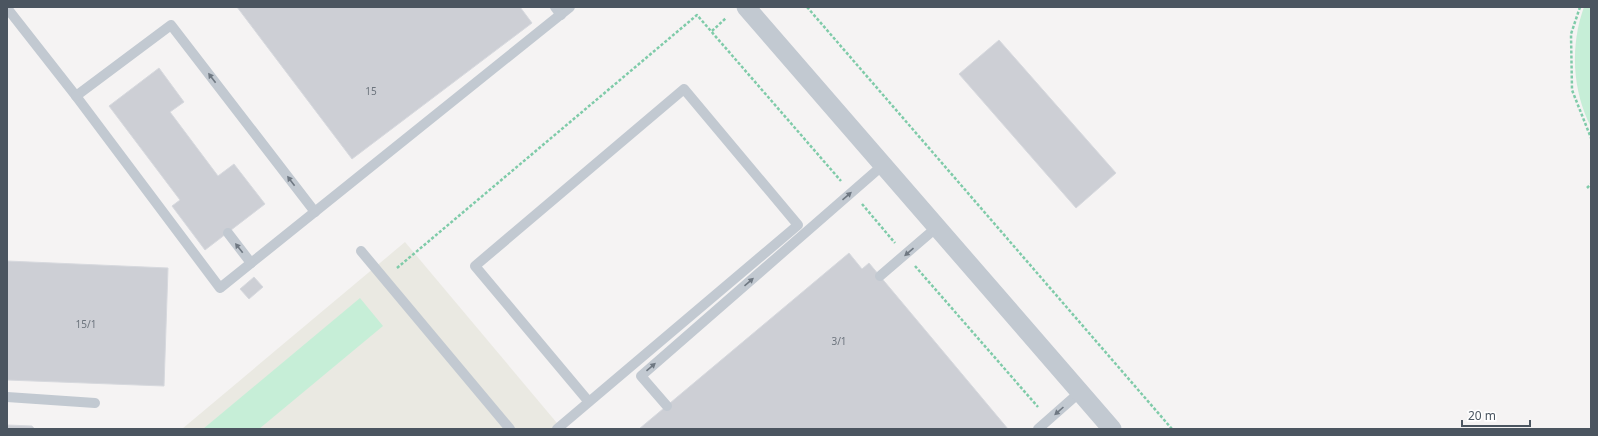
<svg xmlns="http://www.w3.org/2000/svg" width="1598" height="436" font-family="'Noto Sans',sans-serif">
<style>
.commercial{fill:#eae9e2}
.green{fill:#c6eed7}
.building{fill:#cdcfd5;stroke:#d7d9de}
.lines{fill:none;stroke-linecap:round;stroke-linejoin:round}
.path{stroke:#7fcba9;stroke-width:2.5;stroke-dasharray:3 2;stroke-linecap:butt}
.lane{stroke:#c2c9d1;stroke-width:10}
.street{stroke:#c2c9d1;stroke-width:19}
.oneway{fill:#6f7882}
.labels{text-anchor:middle;dominant-baseline:central;stroke-width:3;stroke-linejoin:round;paint-order:stroke}
.number-label{font-size:10px;fill:#6c747d}
</style>
<rect width="100%" height="100%" fill="#f5f3f3"/>
<path class="commercial" d="M405,242L562,429H182Z"/>
<g class="green">
<path d="M1584,7H1591V127C1572,91 1570,45 1584,7Z"/>
<path d="M360,298L383,326L259,429H203Z"/>
</g>
<g class="building">
<path d="M237,7H520L532,23L352,159Z"/>
<path d="M999,40L1116,173L1076,208L959,74Z"/>
<path d="M159,68L184,102L170,112L218,176L234,164L265,204L205,250L172,206L180,200L109,106Z"/>
<path d="M849,253L862,269L869,263L1008,429H639Z"/>
<path d="M7,261L168,268L164,386L7,380Z"/>
<path d="M254,277L263,287L249,299L240,289Z"/>
<path d="M7,425L32,426L35,429H7Z"/>
</g>
<g class="lines">
<g class="path">
<path d="M807,7L1172,429"/>
<path d="M1580,7L1571,34L1572,90L1591,138"/>
<path d="M712,31L726,18"/>
<path d="M1587,188L1591,184"/>
<path d="M862,204L895,243"/>
<path d="M915,266L1038,407"/>
<path d="M397,268L697,15L841,181"/>
</g>
<g class="lane">
<path d="M555,7L561,15"/>
<path d="M7,8L76,96L220,288L570,7"/>
<path d="M76,96L171,25L315,212"/>
<path d="M228,233L251,263"/>
<path d="M361,251L510,429"/>
<path d="M880,276L937,227"/>
<path d="M7,397L95,403"/>
<path d="M667,406L641,376L883,165"/>
<path d="M557,429L798,225L684,89L475,266L589,402"/>
<path d="M1038,429L1080,392"/>
</g>
<path class="street" d="M746,7L1112,429"/>
</g>
<defs><path id="oneway-solid" d="M-6-.8H1V-3.2L6.5 0L1 3.2V.8H-6Z"/></defs>
<g class="oneway">
<use href="#oneway-solid" transform="translate(212 78) rotate(-127)"/>
<use href="#oneway-solid" transform="translate(291 181) rotate(-127)"/>
<use href="#oneway-solid" transform="translate(847 196) rotate(-41)"/>
<use href="#oneway-solid" transform="translate(239 248) rotate(-128)"/>
<use href="#oneway-solid" transform="translate(909 252) rotate(139)"/>
<use href="#oneway-solid" transform="translate(749 282) rotate(-41)"/>
<use href="#oneway-solid" transform="translate(651 367) rotate(-41)"/>
<use href="#oneway-solid" transform="translate(1059 411) rotate(138)"/>
</g>
<g class="labels">
<g class="number-label">
<text x="371" y="91">15</text>
<text x="86" y="324">15/1</text>
<text x="839" y="341">3/1</text>
</g>
</g>
<rect width="1598" height="436" fill="none" stroke="#4b5560" stroke-width="16"/>
<path d="M1462 420v6h68v-6" fill="none" stroke="#4b5560" stroke-width="2"/>
<text x="1468" y="420" font-size="12" fill="#4b5560" stroke="#ffffff" stroke-width="3" paint-order="stroke">20 m</text>
</svg>
